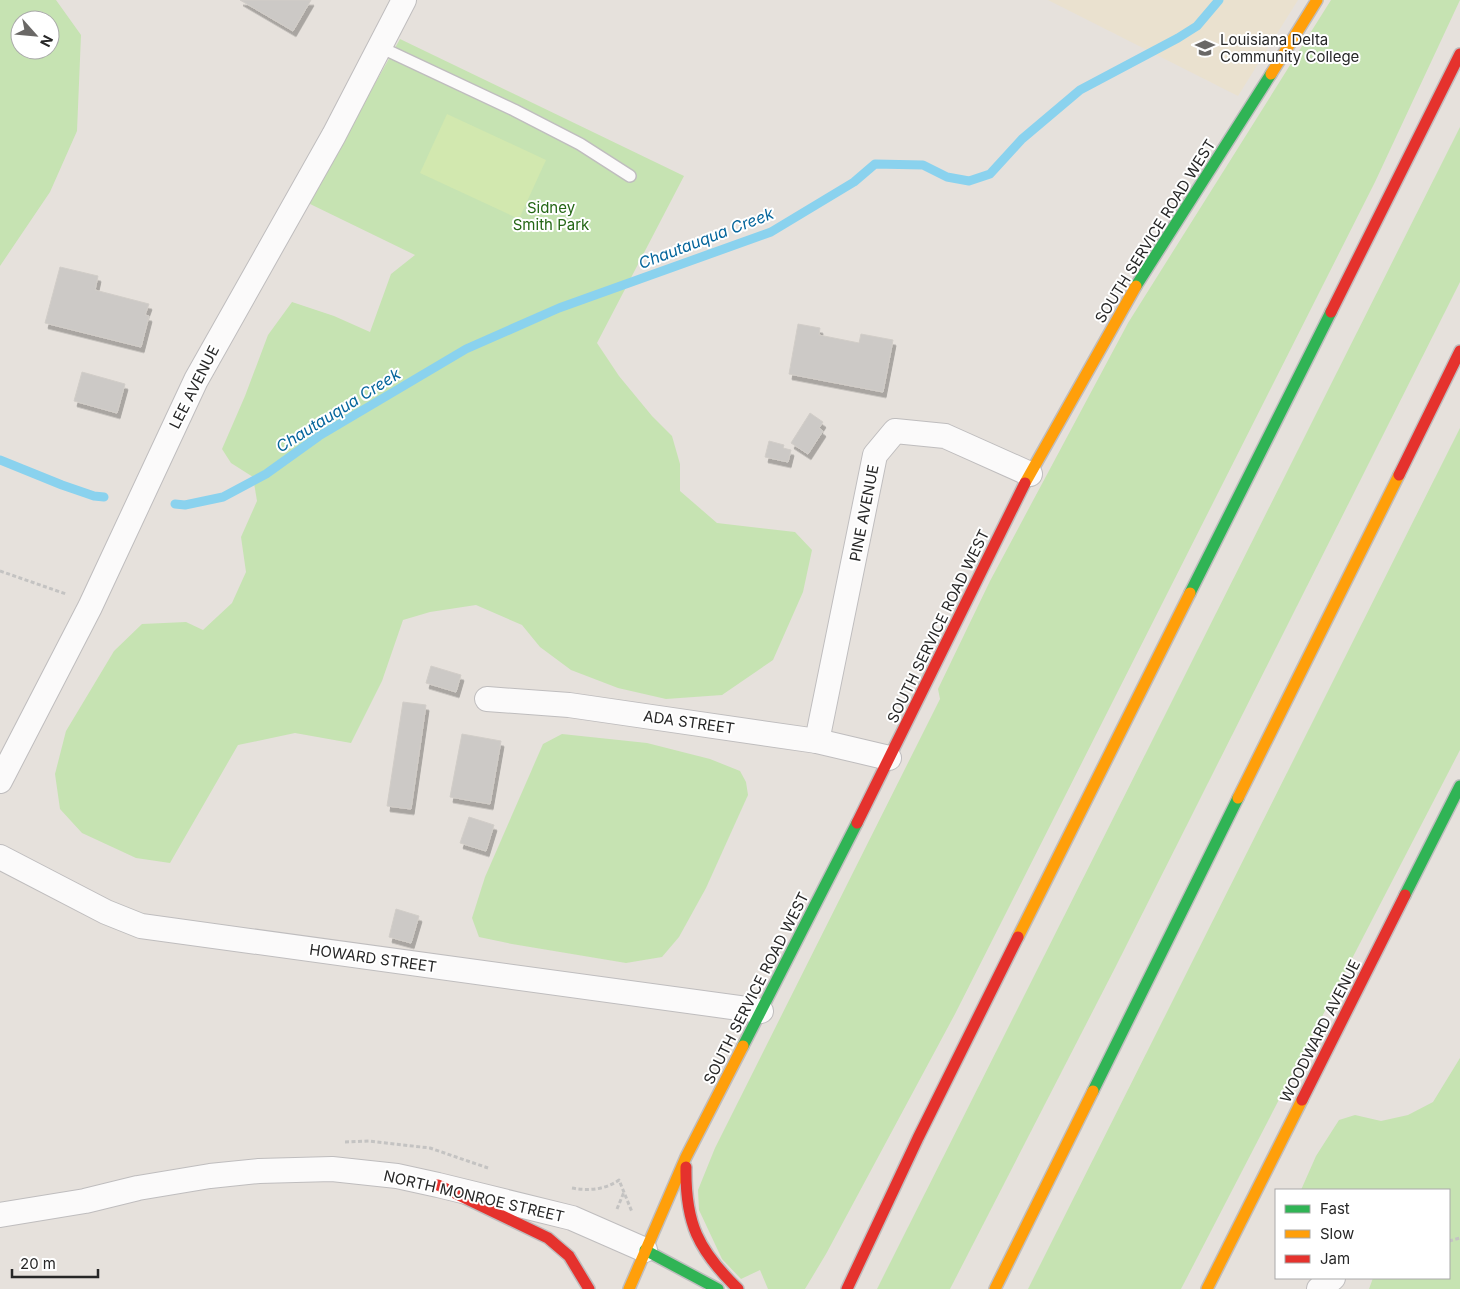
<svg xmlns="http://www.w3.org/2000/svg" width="1460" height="1289" font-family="Inter,sans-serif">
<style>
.education{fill:#eae1cf}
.green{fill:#c6e3b2;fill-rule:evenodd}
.pitch{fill:#d2e8af}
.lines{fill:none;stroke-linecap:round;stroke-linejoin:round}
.stream{stroke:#8ad2ee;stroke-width:9}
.building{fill:#ccc9c6;stroke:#d1cdc8;filter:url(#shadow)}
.lane-casing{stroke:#bfbdbe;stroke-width:14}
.street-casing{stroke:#bfbdbe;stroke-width:26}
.fast-casing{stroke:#bfbdbe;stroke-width:14}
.slow-casing{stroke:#bfbdbe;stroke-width:14}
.jam-casing{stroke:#bfbdbe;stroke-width:14}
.path{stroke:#c4c3c2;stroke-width:3;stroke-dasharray:4 2.5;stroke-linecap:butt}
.lane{stroke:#fbfafa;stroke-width:11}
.street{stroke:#fbfafa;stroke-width:24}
.fast{stroke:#30b455;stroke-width:11}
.slow{stroke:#ff9f0a;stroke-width:11}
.jam{stroke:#e5322d;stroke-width:11}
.labels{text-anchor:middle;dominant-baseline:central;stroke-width:4;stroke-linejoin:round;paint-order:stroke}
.poi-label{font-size:15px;fill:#272727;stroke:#fff;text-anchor:start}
.park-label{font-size:15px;fill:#246615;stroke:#fff}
.street-label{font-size:15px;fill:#272727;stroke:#fff}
.water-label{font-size:16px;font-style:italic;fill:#06669c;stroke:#fff}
</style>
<defs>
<filter id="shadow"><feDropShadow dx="3" dy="5.5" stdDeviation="0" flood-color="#0004"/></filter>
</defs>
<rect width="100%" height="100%" fill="#e6e1dc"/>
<path class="education" d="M1048,0H1298L1238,96Z"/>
<g class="green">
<path d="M0,0H56L81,35L77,131L50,192L0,266ZM20,20H50V50H20Z"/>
<path d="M1331,0H1460L1375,182L955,1014L826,1254L805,1289H768L760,1270L741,1279L722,1259L699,1210L698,1190L715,1148L940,699L938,689L990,581L1128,323Z"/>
<path d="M400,39L684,176L597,343L619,376L652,416L672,436L680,464V491L717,523L795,532L812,550L803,592L773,660L722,695L666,699L618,688L571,670L540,647L522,625L476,605L430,612L403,620L382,681L351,743L295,733L238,745L170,863L136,858L82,833L60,809L55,774L66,731L114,651L142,624L186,622L203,630L232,603L246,572L241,537L257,501L253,477L231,463L222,449L245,396L268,335L292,302L334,316L370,332L391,274L415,255L308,203Z"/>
<path d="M1460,127V282L1116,966L950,1289H877Z"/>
<path d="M1460,428V750L1181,1289H1028Z"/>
<path d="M562,734L647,743L710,759L740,771L746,782L748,795L706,888L679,937L662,957L626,963L512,944L479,937L472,918L485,877L543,744Z"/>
<path d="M1460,1058V1289H1369L1373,1278H1449V1190H1301L1316,1156L1339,1120L1355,1115L1381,1121L1408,1115L1433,1102Z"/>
</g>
<path class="pitch" d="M447,114L546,160L519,219L420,173Z"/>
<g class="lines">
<g class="stream">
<path d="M0,460L62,485L94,496L104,497"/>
<path d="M175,504L185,505L223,497L266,474L319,436L466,349L559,308L771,232L854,182L875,164L923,165L947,177L969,181L990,174L1022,139L1080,90L1178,38L1197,26L1219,0"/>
</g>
</g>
<g class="building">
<path d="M240,0H311L293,31Z"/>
<path d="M60,267L98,276L95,290L149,304L145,315L149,316L141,347L45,323Z"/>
<path d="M798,324L820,328L819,335L859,343L861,334L893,340L883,392L789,374Z"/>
<path d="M82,372L125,384L117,413L74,401Z"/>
<path d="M810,413L823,422L819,428L823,431L808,454L791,443Z"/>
<path d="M769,441L784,445L783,448L791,450L788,462L765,457Z"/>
<path d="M431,666L461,675L456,692L426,683Z"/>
<path d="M403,702L426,705L411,809L387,806Z"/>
<path d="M462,734L501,741L490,804L450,797Z"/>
<path d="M469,817L494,825L486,851L460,843Z"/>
<path d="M396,909L419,916L411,943L389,937Z"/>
</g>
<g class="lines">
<defs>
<path id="lane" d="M380,47L514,110L580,144L630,176"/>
<g id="street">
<path d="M487,699L569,705L817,741L889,758"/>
<path d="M817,741L875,455L895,431L945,436L1030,474"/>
<path d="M0,781L90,607L196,380L334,135L404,0"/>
<path d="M0,857L106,912L141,926L761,1011"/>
<path d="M0,1215L85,1201L138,1188L210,1176L259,1171L332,1169L397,1176L438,1185L572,1218L645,1250"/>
<path d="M1319,1289L1333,1278"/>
</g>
<g id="fast">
<path d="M1136,286L1271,74"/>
<path d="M1190,593L1331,312"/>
<path d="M1405,895L1460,786"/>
<path d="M743,1046L857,823"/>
<path d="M1093,1091L1238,798"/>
<path d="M645,1250L718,1289"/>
</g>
<g id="slow">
<path d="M1271,74L1317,0"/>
<path d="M1025,483L1136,286"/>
<path d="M1238,798L1399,475"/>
<path d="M1018,937L1190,593"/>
<path d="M629,1289L686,1157L743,1046"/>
<path d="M995,1289L1093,1091"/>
<path d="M1207,1289L1302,1100"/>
</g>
<g id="jam">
<path d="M1331,312L1460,54"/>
<path d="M1399,475L1460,351"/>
<path d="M857,823L1025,483"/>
<path d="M1302,1100L1405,895"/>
<path d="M686,1167C685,1223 698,1250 738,1289"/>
<path d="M438,1185L548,1238L569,1256L589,1289"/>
<path d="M847,1289L918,1138L1018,937"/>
</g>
</defs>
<use href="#lane" class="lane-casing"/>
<use href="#street" class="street-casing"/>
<use href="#fast" class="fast-casing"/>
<use href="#slow" class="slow-casing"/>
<use href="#jam" class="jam-casing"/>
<g class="path">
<path d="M0,571L66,594"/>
<path d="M345,1142L369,1141L430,1148L488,1168"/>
<path d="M572,1188C588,1191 605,1190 619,1180L632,1212"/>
<path d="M617,1209L624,1192"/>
<path d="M1449,1241L1460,1238"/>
</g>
<use href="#lane" class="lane"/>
<use href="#street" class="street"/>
<use href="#fast" class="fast"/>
<use href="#slow" class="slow"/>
<use href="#jam" class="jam"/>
</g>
<defs>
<symbol id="university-bare" viewBox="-9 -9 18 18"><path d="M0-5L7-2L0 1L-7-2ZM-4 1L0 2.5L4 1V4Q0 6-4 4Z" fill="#6a6866" stroke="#fff" stroke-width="2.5" paint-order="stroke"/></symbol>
</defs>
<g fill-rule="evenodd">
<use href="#university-bare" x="1191" y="34" width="28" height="28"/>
</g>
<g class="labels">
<g class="poi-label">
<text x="1220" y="39">Louisiana Delta<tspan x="1220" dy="17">Community College</tspan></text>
</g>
<g class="park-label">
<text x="551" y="207">Sidney<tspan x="551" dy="17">Smith Park</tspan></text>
</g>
<g class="street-label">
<text transform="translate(1155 231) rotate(-58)">SOUTH SERVICE ROAD WEST</text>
<text transform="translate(194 387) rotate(-63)">LEE AVENUE</text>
<text transform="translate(864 513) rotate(-79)">PINE AVENUE</text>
<text transform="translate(938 626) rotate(-64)">SOUTH SERVICE ROAD WEST</text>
<text transform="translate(689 722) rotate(8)">ADA STREET</text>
<text transform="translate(373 958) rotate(8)">HOWARD STREET</text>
<text transform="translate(756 988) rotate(-63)">SOUTH SERVICE ROAD WEST</text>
<text transform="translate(1320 1031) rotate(-63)">WOODWARD AVENUE</text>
<text transform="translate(474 1196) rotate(13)">NORTH MONROE STREET</text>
</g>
<g class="water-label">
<text transform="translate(706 238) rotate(-21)">Chautauqua Creek</text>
<text transform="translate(338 410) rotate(-32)">Chautauqua Creek</text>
</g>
</g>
<rect x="1275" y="1189" width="175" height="90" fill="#ffffff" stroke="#a9a9a9"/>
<rect x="1285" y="1205" width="25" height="8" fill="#30b455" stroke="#a9a9a9"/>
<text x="1320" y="1214" font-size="15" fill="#272727">Fast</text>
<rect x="1285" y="1230" width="25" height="8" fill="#ff9f0a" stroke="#a9a9a9"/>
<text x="1320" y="1239" font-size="15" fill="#272727">Slow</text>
<rect x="1285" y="1255" width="25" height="8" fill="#e5322d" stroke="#a9a9a9"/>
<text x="1320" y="1264" font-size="15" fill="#272727">Jam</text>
<g transform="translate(35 35) rotate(117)"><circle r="24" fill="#ffffff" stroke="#a9a9a9"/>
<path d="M0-4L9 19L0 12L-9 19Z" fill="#6a6866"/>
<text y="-8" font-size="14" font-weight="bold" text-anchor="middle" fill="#272727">N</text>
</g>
<path d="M12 1269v8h86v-8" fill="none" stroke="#272727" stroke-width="2.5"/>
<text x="20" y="1269" font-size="15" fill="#272727" stroke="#ffffff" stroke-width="4" paint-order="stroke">20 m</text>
</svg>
